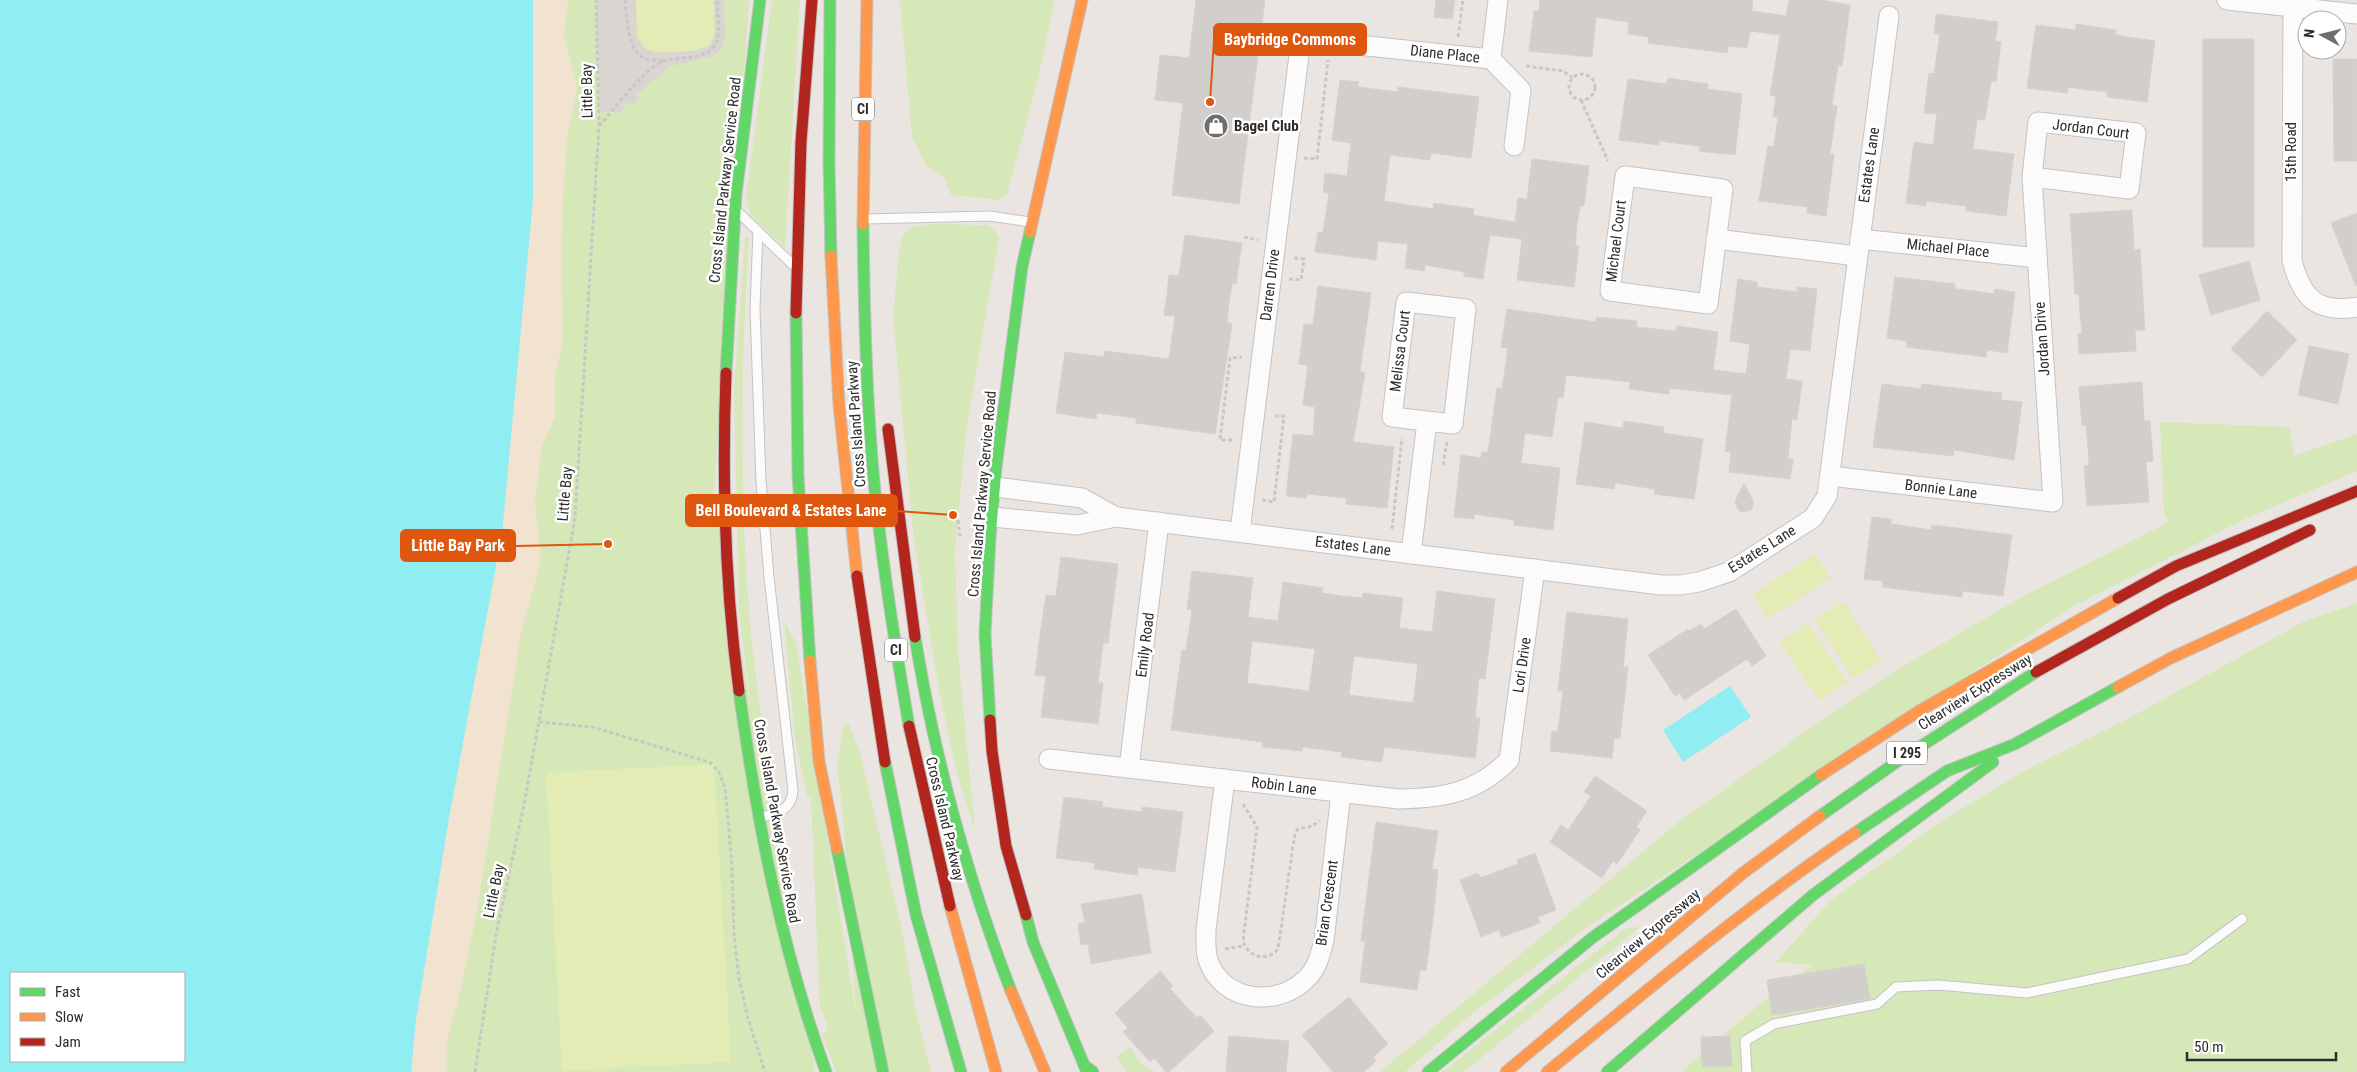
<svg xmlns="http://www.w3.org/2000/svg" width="2357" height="1072" font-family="'Roboto Condensed',sans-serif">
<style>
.green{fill:#d6e8b8}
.sand{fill:#f1e3cf}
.pitch{fill:#e3ecb5}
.plaza{fill:#dbd5d2}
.water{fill:#90edf2;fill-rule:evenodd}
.building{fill:#d1cecb;stroke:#d6d1ce;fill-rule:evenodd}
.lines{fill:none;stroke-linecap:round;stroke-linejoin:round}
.lane-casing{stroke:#c4c3c4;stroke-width:11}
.street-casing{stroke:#c4c3c4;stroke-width:21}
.fast-casing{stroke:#c4c3c4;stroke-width:13}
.slow-casing{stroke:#c4c3c4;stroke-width:13}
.jam-casing{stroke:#c4c3c4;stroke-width:13}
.path{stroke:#c7c7c6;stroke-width:3;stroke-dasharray:4 2.5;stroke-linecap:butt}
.lane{stroke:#fcfbfb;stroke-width:9}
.street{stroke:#fcfbfb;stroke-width:19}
.fast{stroke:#63d668;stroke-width:11}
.slow{stroke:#ff974d;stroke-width:11}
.jam{stroke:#b3261e;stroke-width:11}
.labels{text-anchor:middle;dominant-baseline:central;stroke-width:5;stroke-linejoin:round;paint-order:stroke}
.shield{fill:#fff;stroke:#6b6b6b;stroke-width:1}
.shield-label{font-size:14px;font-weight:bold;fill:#2c2c2c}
.street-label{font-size:15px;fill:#2c2c2c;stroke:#fff}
.poi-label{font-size:15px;font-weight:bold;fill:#2c2c2c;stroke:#fff;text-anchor:start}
.leader{fill:none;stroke:#df570e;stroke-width:2}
.callout-dot{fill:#df570e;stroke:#fff;stroke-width:2}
.callout{fill:#df570e;stroke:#df570e;stroke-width:2}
.callout-label{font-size:16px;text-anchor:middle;font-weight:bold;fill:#fff}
</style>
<rect width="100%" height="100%" fill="#ebe5e2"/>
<g class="green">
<path d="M533,0H749L714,494L815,1072H411L449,818L502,534L533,199Z"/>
<path d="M772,0H800L785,248L751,216L746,198Z"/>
<path d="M900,0H1055L1039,74L1007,195L998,200L951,195L944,178L926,165L912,137Z"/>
<path d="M928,224L988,225L995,231L999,238L966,433L955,551L958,652L975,831L956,770L939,690L914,541L893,317L899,251L903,235L912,227Z"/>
<path d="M745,236L749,238L747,265C741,380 740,495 749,610C754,672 764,735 772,798L763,799L739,611L734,393Z"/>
<path d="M2160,422L2290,427L2294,456L2357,434V471L2245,519L2072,607L1590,925L1473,1013L1405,1072H1380L1676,824L1823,719L1902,667L2020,598L2169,522L2164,514Z"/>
<path d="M2357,603V1072H1681L1761,1003L1812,965L1776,962L1831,900L1939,823L2024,771L2131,717L2303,622Z"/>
<path d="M784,621L796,643L856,1012L843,817L837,765L843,727L849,724L859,749L901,925L916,1011L931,1072H836L822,1034L828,1028L820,1005L819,993L811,797H807L795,739Z"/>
<path d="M1640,927L1464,1072H1442L1626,928Z"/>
<path d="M1130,1046L1142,1065L1155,1072H1128L1116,1058Z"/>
</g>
<path class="sand" d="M533,0H568L564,34L577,88L567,139L563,203L561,258L563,341L555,376V417L542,446L535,503L541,561L521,633L477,911L462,983L447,1042L446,1072H411L416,1020L449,818L502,534L533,199Z"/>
<g class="pitch">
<path d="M636,0H714L715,35L710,45C697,51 686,51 672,52C631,54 637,32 636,0Z"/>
<path d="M1815,554L1831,578L1768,619L1752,594Z"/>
<path d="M1843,601L1881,660L1853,679L1815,620Z"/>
<path d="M1808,623L1847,682L1819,701L1780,642Z"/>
<path d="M714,764L731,1062L562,1071L546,773Z"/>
</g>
<path class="plaza" d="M596,0H636L637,37L644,48L654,53L697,51L710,45L715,35L714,0H724L725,36L723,45L718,53L711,57L671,66L636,95L639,99L633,105L628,102L621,113L600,111Z"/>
<g class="water">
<path d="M0,0H533V199L502,534L449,818L416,1020L411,1072H0ZM11,973H184V1061H11Z"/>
<path d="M1730,686L1751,717L1683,762L1663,730Z"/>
</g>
<g class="building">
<path d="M1196,0H1265L1239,204L1172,195L1183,103L1155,100L1160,55L1189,58Z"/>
<path d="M1436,0H1455L1452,19L1434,17Z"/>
<path d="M1540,0H1753L1752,11L1786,16L1789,0H1820L1850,5L1842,66L1838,65L1832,105L1837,106L1830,154H1834L1826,216L1807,213L1808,207L1759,201L1768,146H1774L1778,117L1773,116L1776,96L1770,95L1780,35L1750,31L1747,48L1728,46L1727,53L1648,43L1649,37L1628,34L1629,22L1596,17L1592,57L1529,51L1534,11H1539Z"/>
<path d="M1936,14L1998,22L1995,41L2001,42L1996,82L1991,81L1985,120L1977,119L1973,149L2014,154L2006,216L1966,211V206L1926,201V206L1906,203L1914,142L1933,145L1937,114L1924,113L1929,73L1934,74L1940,34L1934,33Z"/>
<path d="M2076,24L2116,30L2115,35L2155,41L2147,102L2107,97V92L2088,90L2068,87L2067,93L2027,88L2036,25L2076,30Z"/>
<rect x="2203" y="39" width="51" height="208"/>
<path d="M2333,59H2357V161H2334Z"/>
<path d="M1668,78L1708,84V89L1742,94L1735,155L1699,151L1700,146L1659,141V145L1619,140L1628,79L1667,84Z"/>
<path d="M1340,80L1359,82L1358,87L1398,92V87L1479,97L1471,158L1431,153L1430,160L1390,155L1384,201L1433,209L1434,203L1474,209L1473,215L1515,222L1518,198L1527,199L1532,159L1589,166L1584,206H1580L1577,225L1575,246H1579L1574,287L1517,280L1522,239L1490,235L1483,279L1464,276V272L1425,265L1424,271L1405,268L1408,244L1378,241L1376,260L1315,252L1318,232L1323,233L1329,193L1323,192L1325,173L1347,176L1351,143L1332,140Z"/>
<path d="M2132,210L2134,250L2140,249L2145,330H2135L2136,351L2079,354L2078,334L2082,333L2080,314L2079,294H2075L2070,214Z"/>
<path d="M2357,213V285L2356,286L2331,223Z"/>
<path d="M1185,235L1242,243L1236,284L1232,283L1229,303L1227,323L1232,324L1215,434L1136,423V418L1097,413L1096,419L1056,413L1065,352L1104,357L1105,351L1169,359L1175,316L1164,315L1167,295L1169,275L1179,276Z"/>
<path d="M2249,261L2260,300L2211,315L2199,275Z"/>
<path d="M1895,277L1955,284V289L1974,291L1994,294L1995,289L2015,292L2007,353L1987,350L1986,357L1906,347L1907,341L1887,338Z"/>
<path d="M1738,279L1757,282V287L1797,292V287L1817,289L1810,351L1790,349L1786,379L1802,381L1797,420L1792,419L1788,459H1793L1790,479L1729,472L1731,452L1725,451L1732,395L1669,388V394L1629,389L1630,382L1566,375L1563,398L1558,397L1552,437L1525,433L1521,463L1560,468L1553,530L1514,525V520L1474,514V519L1454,517L1461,455L1481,458L1482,452H1488L1497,388L1502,389L1508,348L1501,347L1507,309L1596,322L1597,317L1637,321L1636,327L1676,331L1677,326L1718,332L1713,370L1746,374L1750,344L1730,341Z"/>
<path d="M1318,286L1371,293L1360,371L1365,373L1353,442L1394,447L1387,508L1346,504L1347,498L1307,494L1306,498L1286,496L1293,434L1313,436L1315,407L1303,405L1308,365L1299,364L1304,324L1313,325Z"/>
<path d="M2267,311L2297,340L2262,377L2231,349Z"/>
<path d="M2309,346L2349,354L2338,404L2298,395Z"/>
<path d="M2142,382L2144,421H2150L2153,461L2146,462L2149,502L2087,506L2084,466L2089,465L2088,446L2086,425L2082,426L2079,387Z"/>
<path d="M1882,384L1921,389L1922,384L1982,391L2002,393L2001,400L2022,402L2014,460L1954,450L1953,456L1873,447Z"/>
<path d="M1624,421L1664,427L1663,433L1703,439L1694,499L1654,494L1655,489L1615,483L1614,489L1576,484L1585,422L1623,428Z"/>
<path d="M1744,484L1753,501V506L1751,510L1742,512L1738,510L1735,501Z"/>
<path d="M1872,517L1891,519V524L1931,530L1932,525L2012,535L2003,596L1963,591L1962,597L1882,587L1883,581L1864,579Z"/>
<path d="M1061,557L1118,564L1108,643H1103L1098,683H1103L1098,724L1041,717L1046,676L1035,675L1040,635L1046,595L1056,596Z"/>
<path d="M1192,571L1253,578L1248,617L1278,621L1283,582L1323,588L1322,593L1342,596L1362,598L1363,593L1403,598L1399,628L1432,632L1437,591L1495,599L1485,679L1479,678L1475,718H1480L1475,758L1384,747L1382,762L1341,757L1342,752L1302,747V751L1262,747L1263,742L1171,730L1182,650H1186L1189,631L1192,610L1187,609ZM1252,641L1315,649L1309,691L1247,683ZM1354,656L1418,664L1413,703L1349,695Z"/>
<path d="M1736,609L1766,656L1752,666L1747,659L1684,700L1680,693L1675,696L1648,655L1688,629L1689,631L1701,624L1704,629Z"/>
<path d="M1567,612L1628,619L1623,669L1628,666L1620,738H1614L1612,758L1550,751L1552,731H1558L1563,691H1558Z"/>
<path d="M1595,776L1647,811L1636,827L1640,830L1617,864L1613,861L1602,878L1550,842L1561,825L1568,830L1591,796L1584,792Z"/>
<path d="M1064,797L1103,802L1102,807L1142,812L1143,807L1183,812L1175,872L1137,867L1138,875L1094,869L1095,863L1056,858Z"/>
<path d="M1376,822L1438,831L1432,869L1438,870L1434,910L1426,971L1420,970L1417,990L1360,982L1365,942L1361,941Z"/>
<path d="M1535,853L1556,910L1538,917L1540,923L1502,937L1499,930L1481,937L1460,880L1478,873L1480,878L1518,864L1517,860Z"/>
<path d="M1142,894L1151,953L1091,964L1088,944L1081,945L1078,924L1085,923L1081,904Z"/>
<path d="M1864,964L1870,999L1772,1015L1767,980Z"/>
<path d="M1160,971L1173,986L1170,989L1183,1003L1197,1018L1200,1015L1214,1031L1169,1072H1166L1154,1058L1150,1062L1123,1032L1128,1028L1115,1013Z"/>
<path d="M1349,997L1388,1044L1373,1057L1376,1061L1364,1072H1333L1302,1035Z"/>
<path d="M1229,1036L1289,1041L1286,1072H1226Z"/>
<path d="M1730,1036L1732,1066L1702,1067L1701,1037Z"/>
</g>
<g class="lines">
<defs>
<g id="lane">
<path d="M739,213L792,264"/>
<path d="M866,219L990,216L1030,222"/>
<path d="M758,232L755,309L761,481L769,577L793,791C791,810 778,814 761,817"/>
<path d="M1747,1072L1745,1041L1774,1024L1877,1004L1896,987L1938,985L2027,993L2188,959L2242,919"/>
</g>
<g id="street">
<path d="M2227,0L2357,14"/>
<path d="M2293,0L2292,261C2302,297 2316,314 2357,307"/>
<path d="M1491,59L1498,0"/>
<path d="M1625,176L1723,189L1708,304L1610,291Z"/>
<path d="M1716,239L1857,256"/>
<path d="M1860,239L2037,258"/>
<path d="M1830,476L2053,502L2032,177L2038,122L2136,133L2129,189L2032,177"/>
<path d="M995,487L1082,498L1116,517"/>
<path d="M992,517L1077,525L1116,517L1661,585H1680L1699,582L1729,572L1813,518L1827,496L1889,16"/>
<path d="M1240,532L1301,39L1491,59L1521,90L1514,146"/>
<path d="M1411,554L1427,421L1392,417L1406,302L1466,309L1453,424L1427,421"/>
<path d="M1049,759L1399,799C1444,798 1476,793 1509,760L1535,569"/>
<path d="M1129,768L1159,522"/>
<path d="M1225,779L1206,929C1206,940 1205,950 1208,960C1223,1004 1281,1008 1309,976C1318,966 1320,954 1324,941L1341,793"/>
</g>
<g id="fast">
<path d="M830,0L829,162L831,256"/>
<path d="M863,224C864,310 866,396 874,482C882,564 895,645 909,726"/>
<path d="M796,313L798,475L810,661"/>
<path d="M726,373L736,195L760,0"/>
<path d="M915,637C935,760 966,874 1011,991"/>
<path d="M739,691C757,821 781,948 826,1072"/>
<path d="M990,720L985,634L990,538L996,468L1022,267L1030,232"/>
<path d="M885,762L916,915L961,1072"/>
<path d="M1820,816L1898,761L2036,672"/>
<path d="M1855,833L1947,771L2015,744L2118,687"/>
<path d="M837,849L883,1072"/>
<path d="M1026,915L1033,942L1087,1072"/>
<path d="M1084,1065L1093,1072"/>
<path d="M1428,1072L1592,938L1821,775"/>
<path d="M1607,1072L1813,895L1993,762"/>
</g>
<g id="slow">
<path d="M863,224L867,0"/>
<path d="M1030,232L1082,0"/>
<path d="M831,256L839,405L857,576"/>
<path d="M810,661L819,761L837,849"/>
<path d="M2118,687L2171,658L2357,572"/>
<path d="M1821,775L1919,711L2118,598"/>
<path d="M950,906L996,1072"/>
<path d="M1011,991L1045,1072"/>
<path d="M1506,1072L1743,873L1820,816"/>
<path d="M1547,1072C1648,990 1747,906 1855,833"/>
</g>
<g id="jam">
<path d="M796,313L801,142L812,0"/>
<path d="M726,373C722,478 725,587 739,691"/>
<path d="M888,429L915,637"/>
<path d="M857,576L885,762"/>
<path d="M2118,598L2176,566L2357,491"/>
<path d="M2036,672L2168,599L2310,530"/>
<path d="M990,720L992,751L1006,846L1026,915"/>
<path d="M909,726L950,906"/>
</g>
</defs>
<use href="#lane" class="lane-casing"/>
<use href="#street" class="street-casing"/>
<use href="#fast" class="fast-casing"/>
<use href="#slow" class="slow-casing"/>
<use href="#jam" class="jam-casing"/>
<g class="path">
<path d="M625,0C627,15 627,48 642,57C647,60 656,60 662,61"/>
<path d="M1458,37L1463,0"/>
<path d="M1526,66L1563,71L1572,77"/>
<circle cx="1582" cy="87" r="13"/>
<path d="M1581,100L1608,161"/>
<path d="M599,126C616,107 640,74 661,62C667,59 678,59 684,58C727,54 718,35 717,0"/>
<path d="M1304,158L1317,159L1328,60"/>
<path d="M1244,237L1258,240"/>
<path d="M1289,279L1301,280L1304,259L1293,258"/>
<path d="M1232,440H1220L1230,358L1242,357"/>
<path d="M1443,465L1447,441"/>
<path d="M1262,500L1274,502L1284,416H1274"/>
<path d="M958,520L960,536"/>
<path d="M1392,529L1402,438"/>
<path d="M539,722L592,727L709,762L719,772L725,787L732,865L734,934L739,978L747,1015L765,1072"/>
<path d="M1243,804L1257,827L1243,941C1248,957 1267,963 1278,949L1295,833L1298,829L1313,826L1319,820"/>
<path d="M1225,949L1244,946"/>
<path d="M475,1072L496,935L524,805L575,518L599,126L596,0"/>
</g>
<use href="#lane" class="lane"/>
<use href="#street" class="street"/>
<use href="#fast" class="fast"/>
<use href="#slow" class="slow"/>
<use href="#jam" class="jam"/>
</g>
<defs>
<symbol id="shop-disc" viewBox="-11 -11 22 22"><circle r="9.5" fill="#6f6d6c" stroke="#fff"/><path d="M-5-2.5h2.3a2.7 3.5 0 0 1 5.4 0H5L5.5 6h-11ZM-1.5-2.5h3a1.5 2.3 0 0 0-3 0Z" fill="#fff"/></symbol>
</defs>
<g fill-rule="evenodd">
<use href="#shop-disc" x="1202" y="112" width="28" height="28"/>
</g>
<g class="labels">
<g class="shield">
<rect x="852" y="97.5" width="22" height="23" rx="4"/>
<rect x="885" y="638.5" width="22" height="23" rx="4"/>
<rect x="1887" y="741.5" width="40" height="23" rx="4"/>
</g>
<g class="shield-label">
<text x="863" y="109">CI</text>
<text x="896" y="650">CI</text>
<text x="1907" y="753">I 295</text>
</g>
<g class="street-label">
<text transform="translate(1445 54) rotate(6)">Diane Place</text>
<text transform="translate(587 91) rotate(-91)">Little Bay</text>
<text transform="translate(2091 129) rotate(7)">Jordan Court</text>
<text transform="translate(2291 152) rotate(-90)">15th Road</text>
<text transform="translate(1869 165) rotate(-82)">Estates Lane</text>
<text transform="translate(725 180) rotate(-84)">Cross Island Parkway Service Road</text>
<text transform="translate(1616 241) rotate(-83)">Michael Court</text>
<text transform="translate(1948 248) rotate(6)">Michael Place</text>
<text transform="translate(1270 285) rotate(-83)">Darren Drive</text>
<text transform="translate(2042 339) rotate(-94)">Jordan Drive</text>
<text transform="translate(1400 351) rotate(-83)">Melissa Court</text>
<text transform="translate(856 424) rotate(-94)">Cross Island Parkway</text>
<text transform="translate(1941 489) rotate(7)">Bonnie Lane</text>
<text transform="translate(565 494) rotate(-85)">Little Bay</text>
<text transform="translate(982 494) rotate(-85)">Cross Island Parkway Service Road</text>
<text transform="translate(1353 546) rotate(7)">Estates Lane</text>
<text transform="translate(1762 549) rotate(-32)">Estates Lane</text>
<text transform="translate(1145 645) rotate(-83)">Emily Road</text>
<text transform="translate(1522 665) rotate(-82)">Lori Drive</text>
<text transform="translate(1975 692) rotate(-32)">Clearview Expressway</text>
<text transform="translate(1284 786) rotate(7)">Robin Lane</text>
<text transform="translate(945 819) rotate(77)">Cross Island Parkway</text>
<text transform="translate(777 821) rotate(80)">Cross Island Parkway Service Road</text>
<text transform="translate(494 891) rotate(-78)">Little Bay</text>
<text transform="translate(1327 903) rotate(-82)">Brian Crescent</text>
<text transform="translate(1648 934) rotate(-40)">Clearview Expressway</text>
</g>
<g class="poi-label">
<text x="1234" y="126">Bagel Club</text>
</g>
</g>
<path class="leader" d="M1210 102L1214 40M953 515L897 511M608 544L515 546"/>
<g class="callout-dot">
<circle cx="1210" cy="102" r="5"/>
<circle cx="953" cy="515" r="5"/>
<circle cx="608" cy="544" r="5"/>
</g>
<g class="callout">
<rect x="1214" y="24" width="152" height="31" rx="5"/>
<rect x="686" y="495" width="211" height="31" rx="5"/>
<rect x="401" y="530" width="114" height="31" rx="5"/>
</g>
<g class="callout-label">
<text x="1290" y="45">Baybridge Commons</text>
<text x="791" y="516">Bell Boulevard &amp; Estates Lane</text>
<text x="458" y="551">Little Bay Park</text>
</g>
<rect x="10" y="972" width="175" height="90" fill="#ffffff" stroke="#ababab"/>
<rect x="20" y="988" width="25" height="8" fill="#63d668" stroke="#ababab"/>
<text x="55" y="997" font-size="15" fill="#2c2c2c">Fast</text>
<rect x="20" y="1013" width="25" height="8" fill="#ff974d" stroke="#ababab"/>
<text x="55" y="1022" font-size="15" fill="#2c2c2c">Slow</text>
<rect x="20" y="1038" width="25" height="8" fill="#b3261e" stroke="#ababab"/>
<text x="55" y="1047" font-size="15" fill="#2c2c2c">Jam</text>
<g transform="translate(2322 35) rotate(277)"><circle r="24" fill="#ffffff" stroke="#ababab"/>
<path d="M0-4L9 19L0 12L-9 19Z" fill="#6f6d6c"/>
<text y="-8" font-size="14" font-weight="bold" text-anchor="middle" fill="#2c2c2c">N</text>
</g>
<path d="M2187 1052v8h149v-8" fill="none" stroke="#2c2c2c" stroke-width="2.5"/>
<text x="2194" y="1052" font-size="15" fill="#2c2c2c" stroke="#ffffff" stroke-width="4" paint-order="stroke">50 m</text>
</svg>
